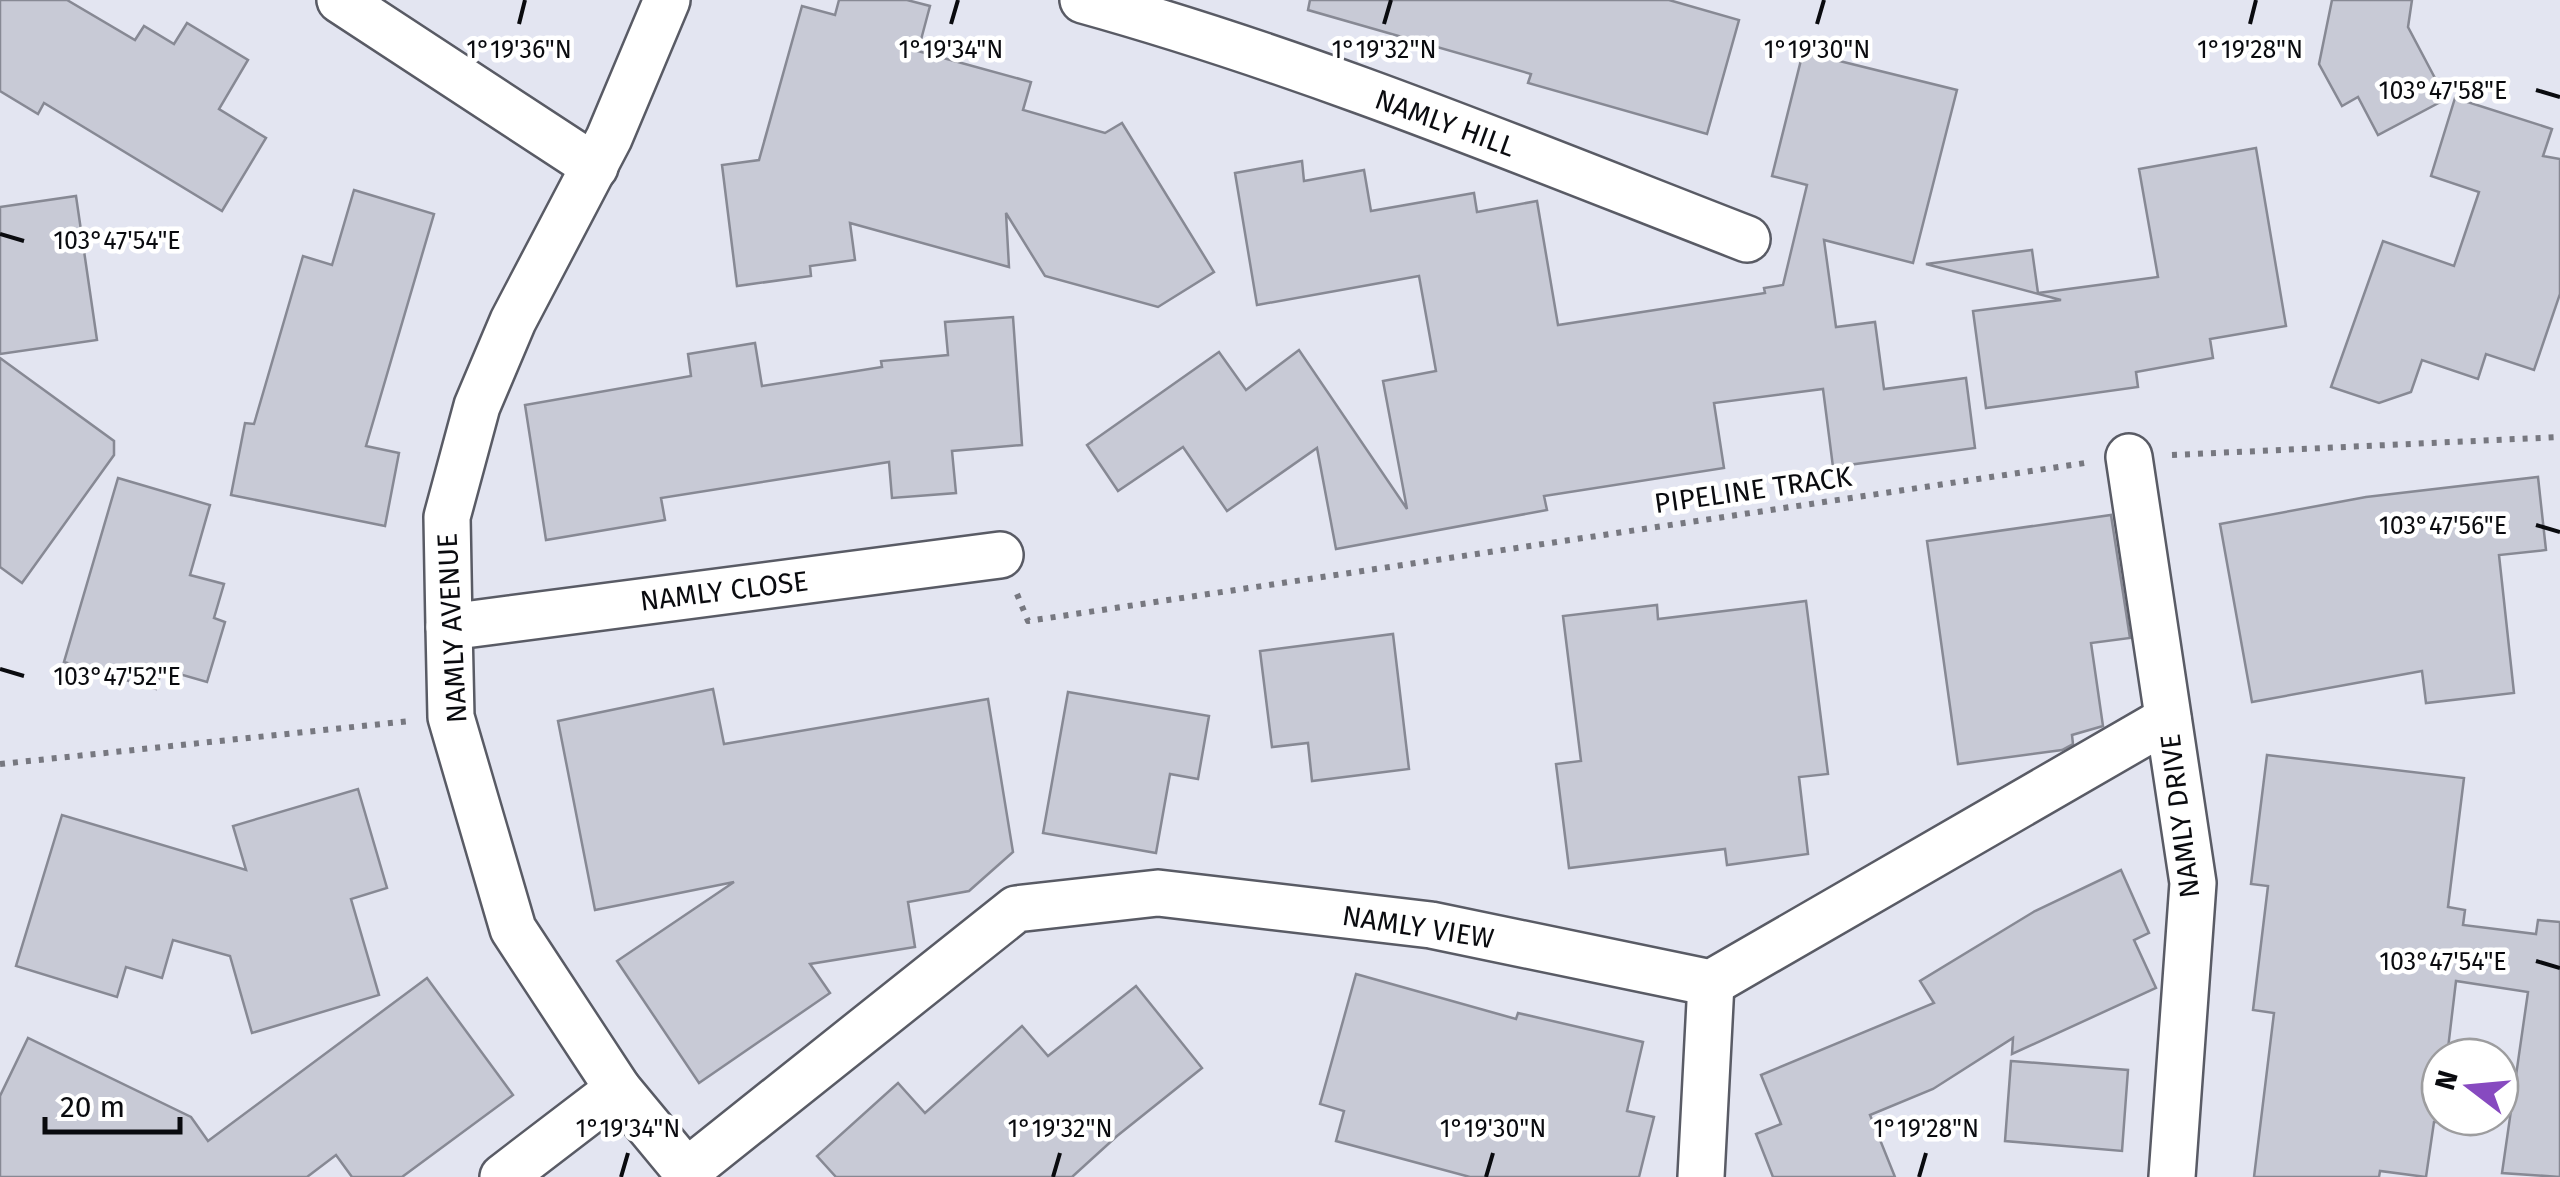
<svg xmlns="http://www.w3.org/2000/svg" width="2560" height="1177" font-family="'Fira Sans',sans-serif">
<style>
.building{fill:#c8cad6;stroke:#878994;stroke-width:2.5}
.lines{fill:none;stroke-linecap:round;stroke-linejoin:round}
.minor-casing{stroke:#595b65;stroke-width:50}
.path{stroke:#777880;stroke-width:6;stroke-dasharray:5 8;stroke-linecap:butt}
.minor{stroke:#fff;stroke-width:45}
.ticks{fill:none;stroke:#0a0b0f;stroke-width:4}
.labels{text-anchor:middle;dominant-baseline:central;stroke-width:9;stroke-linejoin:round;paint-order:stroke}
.street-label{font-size:28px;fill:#0a0b0f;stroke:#fff}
.ticks-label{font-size:25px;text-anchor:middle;fill:#0a0b0f;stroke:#fff;stroke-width:9;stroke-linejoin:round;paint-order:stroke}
</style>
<rect width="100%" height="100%" fill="#e3e5f1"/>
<g class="building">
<path d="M0,0H67L135,40L144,26L174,44L187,23L248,60L219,109L266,138L222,211L44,103L38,114L0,91Z"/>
<path d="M839,0H907L930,6L918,51L1031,82L1023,110L1105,133L1122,123L1214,272L1158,307L1045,276L1006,213L1009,267L850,223L855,260L810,266L811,276L737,286L722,165L759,160L802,6L835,15Z"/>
<path d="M1310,0H1669L1739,20L1707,134L1528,83L1531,74L1308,10Z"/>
<path d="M2332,0H2412L2408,27L2446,99L2378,135L2358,97L2342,106L2319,64Z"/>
<path d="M1803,52L1957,90L1913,263L1824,240L1836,327L1875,322L1884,389L1966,378L1975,448L1833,467L1823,389L1714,403L1724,468L1544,496L1547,510L1336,549L1317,448L1227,511L1183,447L1118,491L1087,445L1219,352L1246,390L1299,350L1407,509L1383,381L1436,371L1419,276L1257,305L1235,173L1302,161L1304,181L1364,170L1371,211L1474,193L1477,212L1537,201L1558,325L1765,293L1764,288L1783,285L1807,185L1772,176Z"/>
<path d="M2455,98L2552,129L2543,156L2560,159V294L2534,370L2486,354L2478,379L2422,360L2411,392L2379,403L2331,387L2383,241L2454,266L2479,192L2431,176Z"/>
<path d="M2256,148L2286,326L2210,339L2213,358L2136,372L2138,387L1986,408L1973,311L2061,300L1926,264L2032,250L2038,293L2158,277L2139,169Z"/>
<path d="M354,190L434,214L366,446L399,453L385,526L231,495L245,423L254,424L303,256L332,265Z"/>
<path d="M76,196L97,340L0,354V207Z"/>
<path d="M1013,317L1022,445L952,451L956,493L892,498L889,462L661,498L665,520L546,540L525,405L691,376L688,354L755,343L762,386L882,367L881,361L948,355L945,322Z"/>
<path d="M0,358L114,441V455L22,583L0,567Z"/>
<path d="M2538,477L2546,550L2499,555L2514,693L2426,703L2422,671L2252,702L2220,524L2366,497Z"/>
<path d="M118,478L210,505L190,575L224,584L214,618L225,622L207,682L162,669L156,689L64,662Z"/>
<path d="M2111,515L2130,638L2091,643L2103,726L2072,735L2073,744L2062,750L1958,764L1927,541Z"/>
<path d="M1806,601L1828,774L1799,777L1808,854L1727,865L1725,849L1569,868L1556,764L1581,761L1563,616L1657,605L1658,619Z"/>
<path d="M1393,634L1409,769L1312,781L1308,743L1272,747L1260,651Z"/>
<path d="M713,689L724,744L988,699L1013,852L969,891L908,902L915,947L810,964L830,993L699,1083L617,961L734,882L595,910L558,721Z"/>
<path d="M1068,692L1209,716L1198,779L1170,774L1156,853L1043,833Z"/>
<path d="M2267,755L2464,778L2448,907L2465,910L2463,925L2536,934L2538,920L2560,922V1177L2502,1173L2528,992L2456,981L2447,1057H2440V1122H2434L2426,1177L2380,1171L2379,1177H2254L2274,1013L2253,1010L2268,886L2251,884Z"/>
<path d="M358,789L387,888L351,899L379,995L252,1033L230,956L173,940L162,978L126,967L117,997L16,966L62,815L246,870L233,826Z"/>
<path d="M2121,870L2149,933L2134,940L2156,988L2012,1054L2013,1038L1933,1089L1870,1115L1895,1177H1773L1756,1134L1781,1124L1761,1075L1934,1003L1920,981L2035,911Z"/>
<path d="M1356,974L1516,1019L1518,1013L1643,1042L1627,1111L1654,1117L1639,1177H1470L1336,1141L1344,1111L1320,1104Z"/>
<path d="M427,978L513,1095L402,1177H352L336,1155L307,1177H0V1096L28,1038L191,1117L208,1141Z"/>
<path d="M1136,986L1202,1068L1117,1136L1072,1177H836L817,1156L898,1083L925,1113L1022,1026L1048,1056Z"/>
<path d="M2011,1061L2128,1070L2122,1151L2005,1141Z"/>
</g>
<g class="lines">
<defs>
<g id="minor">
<path d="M340,0L595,167"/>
<path d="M667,0L609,138L513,321L477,406L447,517L449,627L451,717L513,929L618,1089L691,1177"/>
<path d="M1083,0C1310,63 1528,154 1747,239"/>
<path d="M2129,457L2193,883L2172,1177"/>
<path d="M449,627L1000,555"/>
<path d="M686,1172L1016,909L1158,893L1431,925L1711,983L2168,719"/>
<path d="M503,1177L618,1089"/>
<path d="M1701,1177L1711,983"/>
</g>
</defs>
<use href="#minor" class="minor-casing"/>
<g class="path">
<path d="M2172,455L2560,437"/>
<path d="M1017,594L1028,621L2085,463"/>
<path d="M0,764L410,721"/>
</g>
<use href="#minor" class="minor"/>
</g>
<path class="ticks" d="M519,24L525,0M951,24L958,0M1384,24L1391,0M1817,24L1824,0M2250,24L2256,0M2536,90L2560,97M0,234L24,241M2536,525L2560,532M0,669L24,676M2536,961L2560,968M621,1177L628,1153M1053,1177L1060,1153M1486,1177L1493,1153M1919,1177L1926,1153"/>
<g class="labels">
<g class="street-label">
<text transform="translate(1445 123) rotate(20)">NAMLY HILL</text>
<text transform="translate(1753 490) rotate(-8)">PIPELINE TRACK</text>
<text transform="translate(724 591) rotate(-7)">NAMLY CLOSE</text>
<text transform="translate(452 628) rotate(-93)">NAMLY AVENUE</text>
<text transform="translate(2180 816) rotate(-97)">NAMLY DRIVE</text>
<text transform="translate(1418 927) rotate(9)">NAMLY VIEW</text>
</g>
</g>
<g class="ticks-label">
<text x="519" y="58">1°19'36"N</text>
<text x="951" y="58">1°19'34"N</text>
<text x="1384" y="58">1°19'32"N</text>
<text x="1817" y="58">1°19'30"N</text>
<text x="2250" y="58">1°19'28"N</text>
<text x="2443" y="99">103°47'58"E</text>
<text x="117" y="249">103°47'54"E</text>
<text x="2443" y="534">103°47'56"E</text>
<text x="117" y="685">103°47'52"E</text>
<text x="2443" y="970">103°47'54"E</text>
<text x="628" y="1137">1°19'34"N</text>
<text x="1060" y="1137">1°19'32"N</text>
<text x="1493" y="1137">1°19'30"N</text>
<text x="1926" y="1137">1°19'28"N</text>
</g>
<g transform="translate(2470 1087) rotate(286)"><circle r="48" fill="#ffffff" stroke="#9d9d9f" stroke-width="2.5"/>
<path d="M0-8L18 38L0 25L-18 38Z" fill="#874ac0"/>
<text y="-15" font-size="28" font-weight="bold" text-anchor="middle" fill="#0a0b0f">N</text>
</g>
<path d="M45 1117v15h135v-15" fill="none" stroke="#0a0b0f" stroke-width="5"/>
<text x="60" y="1117" font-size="30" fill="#0a0b0f" stroke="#ffffff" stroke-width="8" paint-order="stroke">20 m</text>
</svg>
